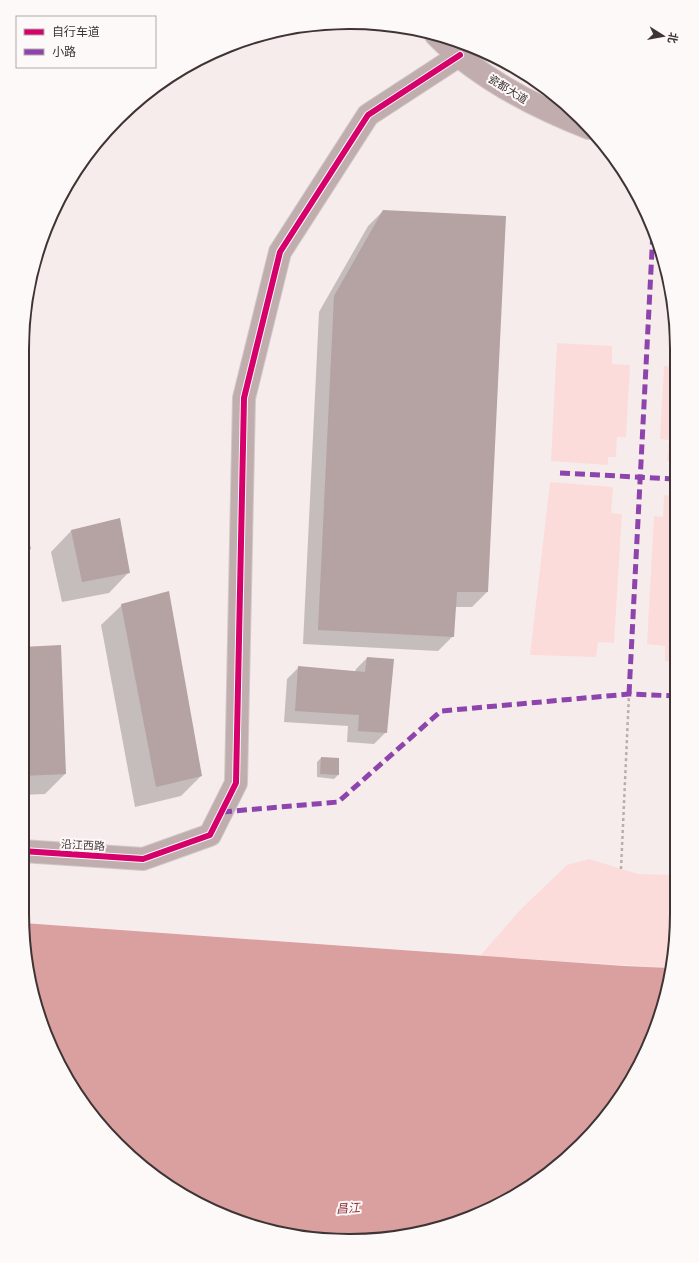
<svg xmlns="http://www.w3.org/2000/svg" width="699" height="1263" font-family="Inter,'Noto Sans SC',sans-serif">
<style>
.green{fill:#fbdcdb}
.water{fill:#da9f9f}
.shadow{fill:#0003}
.building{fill:#b5a2a2}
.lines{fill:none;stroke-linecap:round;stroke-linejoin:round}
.tertiary-casing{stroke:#d1c8c8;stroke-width:24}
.primary-casing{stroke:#d1c8c8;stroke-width:24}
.path{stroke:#bcadad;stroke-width:2.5;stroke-dasharray:3 3;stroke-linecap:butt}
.tertiary{stroke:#c0adad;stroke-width:22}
.primary{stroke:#c1adad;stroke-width:22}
.quiet{stroke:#8e44ad;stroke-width:5;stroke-dasharray:10 5;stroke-linecap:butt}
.cycleway-casing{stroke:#fef9f9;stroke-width:8}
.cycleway{stroke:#d6006c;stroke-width:6}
.labels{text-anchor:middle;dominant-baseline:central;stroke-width:4;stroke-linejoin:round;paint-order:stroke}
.street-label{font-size:11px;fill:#3e3434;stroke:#fef9f9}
.water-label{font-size:12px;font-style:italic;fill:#903138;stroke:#fef9f9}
.rim{fill:none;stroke:#3e3434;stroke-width:2}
</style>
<rect width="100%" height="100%" fill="#f7ecec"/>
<g class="green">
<path d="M557,343L612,346V364L630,365L626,437H617L616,457H608V465L551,461Z"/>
<path d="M664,366L674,367L675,461H667L669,440L660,439Z"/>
<path d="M550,482L613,487L611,513L622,514L614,643L598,642L596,657L530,655Z"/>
<path d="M674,489H675V661H665V646L647,644L654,516L663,517L664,495L673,496Z"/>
<path d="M589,859L638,874L671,875L676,873V935L670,968L480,956L520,910L567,865Z"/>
</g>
<path class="water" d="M23,923L624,966L670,968L660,1019L633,1077L565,1160L475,1216L371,1240L265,1230L167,1186L90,1113L39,1019Z"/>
<g class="shadow">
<path d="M383,211L505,217L487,592L472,607H455L453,636L438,651L303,644L319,312L368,226Z"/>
<path d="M22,514L30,549L22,557Z"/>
<path d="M119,519L129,572L109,593L62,602L51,552L71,531Z"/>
<path d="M122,605L201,776L181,796L135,807L101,625Z"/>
<path d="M22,648L65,774L45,794L22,795Z"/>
<path d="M367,658L386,732L374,744L347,742L348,726L284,722L287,679L299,667L355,672L356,669Z"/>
<path d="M321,758L338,759V775L334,779L317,777V762Z"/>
</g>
<g class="building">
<path d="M383,210L506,216L488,592H457L454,637L318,630L334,296Z"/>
<path d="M22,513L31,549L22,551Z"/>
<path d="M120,518L130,573L82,582L71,530Z"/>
<path d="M169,591L202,776L156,787L121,604Z"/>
<path d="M61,645L66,774L22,776V647Z"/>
<path d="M367,657L394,659L387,733L358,731L359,715L295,711L298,666L365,672Z"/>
<path d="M321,757L339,758V775L320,774Z"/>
</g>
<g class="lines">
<defs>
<path id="tertiary" d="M22,851L143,859L210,835L236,783L244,398L280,252L368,115L460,55"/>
<path id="primary" d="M436,35C477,77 535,107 589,128"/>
</defs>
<use href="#tertiary" class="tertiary-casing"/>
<use href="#primary" class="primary-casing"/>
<path class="path" d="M621,869L629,694"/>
<use href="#tertiary" class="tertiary"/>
<use href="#primary" class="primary"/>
<g class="quiet">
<path d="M560,473L675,479"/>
<path d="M629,694L653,231"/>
<path d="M222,812L338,802L441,711L629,694L676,696"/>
</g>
<defs>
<path id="cycleway" d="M22,851L143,859L210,835L236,783L244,398L280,252L368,115L460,55"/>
</defs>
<use href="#cycleway" class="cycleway-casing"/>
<use href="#cycleway" class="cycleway"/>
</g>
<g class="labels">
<g class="street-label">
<text transform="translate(508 89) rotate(32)">瓷都大道</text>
<text transform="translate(83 845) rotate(3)">沿江西路</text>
</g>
<g class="water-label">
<text transform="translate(348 1208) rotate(-4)">昌江</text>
</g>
</g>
<path d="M0 0H699V1263H0ZM349 29H350A320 320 0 0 1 670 349V914A320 320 0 0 1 350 1234H349A320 320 0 0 1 29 914V349A320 320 0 0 1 349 29Z" fill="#fef9f9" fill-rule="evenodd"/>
<path class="rim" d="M349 29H350A320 320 0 0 1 670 349V914A320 320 0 0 1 350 1234H349A320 320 0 0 1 29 914V349A320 320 0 0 1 349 29Z"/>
<rect x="16" y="16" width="140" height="52" fill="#fef9f9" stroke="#b1aaaa"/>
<rect x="24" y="29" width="20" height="6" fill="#d6006c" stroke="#b1aaaa"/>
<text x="52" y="36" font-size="12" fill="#3e3434">自行车道</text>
<rect x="24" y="49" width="20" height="6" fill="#8e44ad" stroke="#b1aaaa"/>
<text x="52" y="56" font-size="12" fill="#3e3434">小路</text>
<g transform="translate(663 36) rotate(101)" stroke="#fef9f9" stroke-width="3" paint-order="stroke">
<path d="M0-3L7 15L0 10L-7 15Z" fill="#3e3434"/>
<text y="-6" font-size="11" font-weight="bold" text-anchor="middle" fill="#3e3434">北</text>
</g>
</svg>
